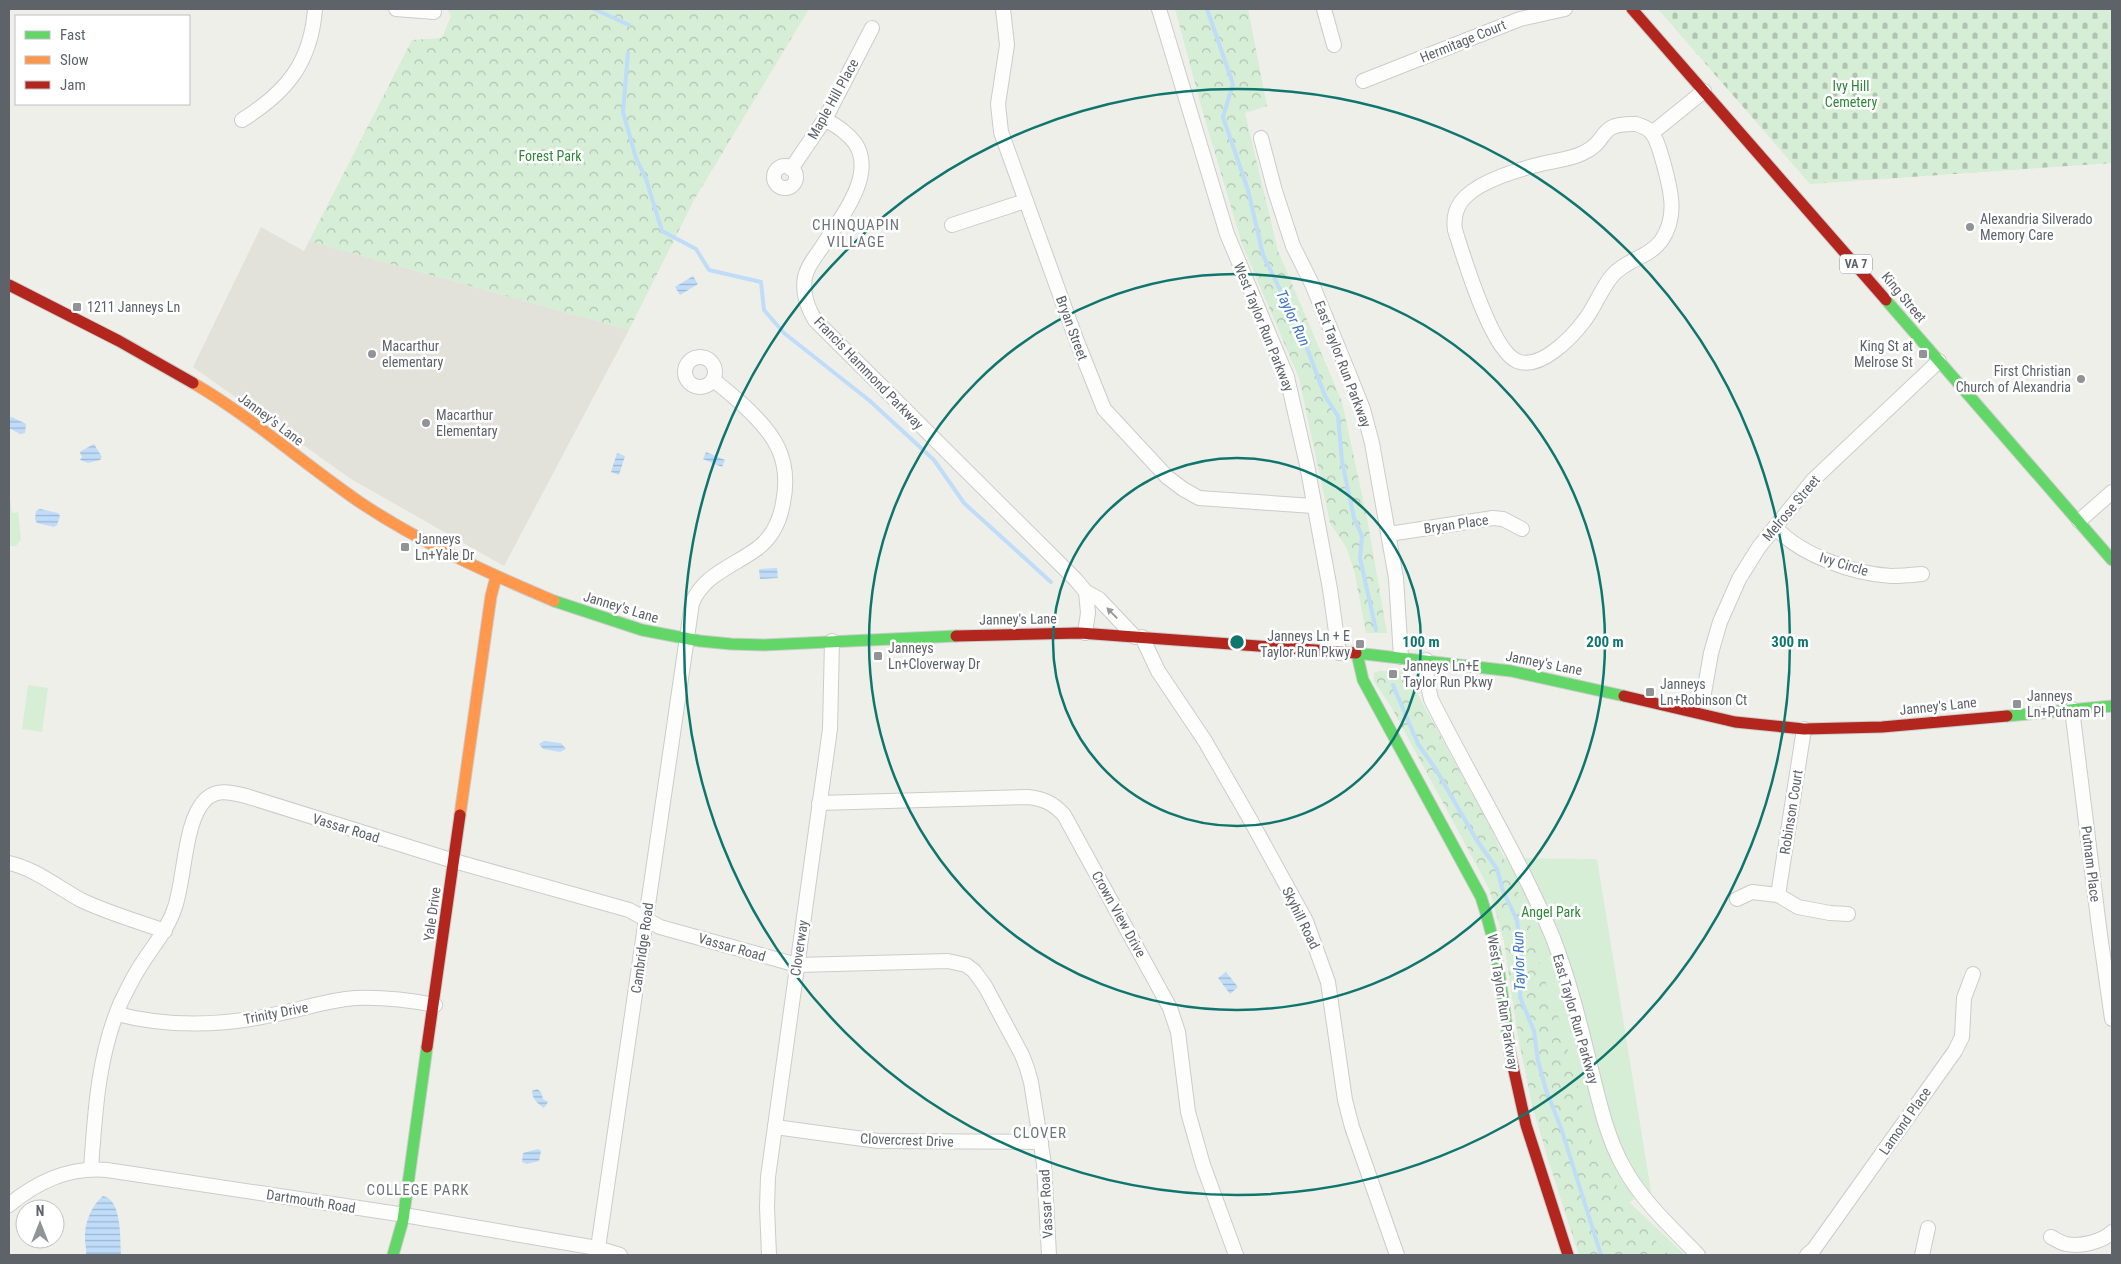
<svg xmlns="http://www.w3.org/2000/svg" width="2121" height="1264" font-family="'Roboto Condensed',sans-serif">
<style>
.education{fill:#e2e1da}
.green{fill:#d6edd6}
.forest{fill:url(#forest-crowns)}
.cemetery{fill:url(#cemetery-stones)}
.water{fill:url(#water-rules)}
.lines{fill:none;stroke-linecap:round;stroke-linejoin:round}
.stream{stroke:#bfdcf9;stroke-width:4}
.street-casing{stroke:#cbcccb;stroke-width:16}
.fast-casing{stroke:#cbcccc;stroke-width:13}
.slow-casing{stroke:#cbcccc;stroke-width:13}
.jam-casing{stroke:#cbcccc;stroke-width:13}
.street{stroke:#fdfdfc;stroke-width:14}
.fast{stroke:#63d668;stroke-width:11}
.slow{stroke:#ff974d;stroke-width:11}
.jam{stroke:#b3261e;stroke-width:11}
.oneway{fill:#96989c}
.ring{fill:none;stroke:#0f766e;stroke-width:2.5}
.poi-dot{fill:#919396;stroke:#fff;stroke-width:2}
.labels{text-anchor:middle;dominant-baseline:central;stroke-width:5;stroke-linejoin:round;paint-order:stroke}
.shield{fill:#fff;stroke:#8e9196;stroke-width:1}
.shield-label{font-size:12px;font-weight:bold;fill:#5e6269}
.street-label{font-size:14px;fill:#5e6269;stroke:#fff}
.park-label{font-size:14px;fill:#2f8739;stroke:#fff}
.poi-label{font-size:14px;fill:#5e6269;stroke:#fff;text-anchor:start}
.neighbourhood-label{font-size:15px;letter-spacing:1px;fill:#6f747b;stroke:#fff}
.water-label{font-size:15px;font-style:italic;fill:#3f77c5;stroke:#fff}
.centre{fill:#0f766e;stroke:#fff;stroke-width:2.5}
.ring-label{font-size:15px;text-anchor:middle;font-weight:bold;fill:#0f766e;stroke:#fff;stroke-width:5;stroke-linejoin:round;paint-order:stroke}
</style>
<defs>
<pattern id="forest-crowns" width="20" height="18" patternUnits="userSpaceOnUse" patternTransform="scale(1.25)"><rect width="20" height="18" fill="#d6edd6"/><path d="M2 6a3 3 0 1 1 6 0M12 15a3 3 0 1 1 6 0" fill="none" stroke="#b1c3b2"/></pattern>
<pattern id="cemetery-stones" width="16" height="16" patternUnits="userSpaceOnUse" patternTransform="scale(1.25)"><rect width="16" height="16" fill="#d6edd6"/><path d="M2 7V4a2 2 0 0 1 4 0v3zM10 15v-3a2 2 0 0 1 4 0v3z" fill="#b1c3b2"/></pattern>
<pattern id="water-rules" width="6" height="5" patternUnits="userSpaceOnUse" patternTransform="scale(1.25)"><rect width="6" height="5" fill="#bfdcf9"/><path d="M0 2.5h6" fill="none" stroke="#9eb6ce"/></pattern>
</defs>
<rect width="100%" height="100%" fill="#efefea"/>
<path class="education" d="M261,227L304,251L309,241L629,330L504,566L351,479L193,367Z"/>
<g class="green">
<path d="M9,490L12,513L18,512L21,539L16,546H9Z"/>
<path d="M1380,671H1405L1493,833L1504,858L1597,859L1651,1191L1629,1202L1685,1255H1579L1548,1159L1532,1104L1518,1036L1504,941L1489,888L1392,708L1374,681V673Z"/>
<path d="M28,685L48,688L42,732L22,729Z"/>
</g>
<g class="forest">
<path d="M447,9H809L694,200L629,330L309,241L412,40L442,38L451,16Z"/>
<path d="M1175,9H1248L1267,106L1245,113L1278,251L1342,402L1367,518L1387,633H1366L1354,570L1346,547L1330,523L1299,378L1242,244L1203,113Z"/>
<path d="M1380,671H1405L1493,833L1527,913L1543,975L1560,1021L1577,1084L1589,1134L1606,1170L1653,1238L1669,1255H1579L1548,1159L1532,1104L1518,1036L1504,941L1489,888L1392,708L1374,681V673Z"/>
</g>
<path class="cemetery" d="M1658,9H2112V163L1810,184Z"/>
<g class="water">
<path d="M693,276L698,284L680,295L675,287Z"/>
<path d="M12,417L26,424L25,433L20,434L9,428V418Z"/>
<path d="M94,444L102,457L100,460L88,463L80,460L82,457L80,453L81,451Z"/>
<path d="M706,452L725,460L722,467L703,459Z"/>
<path d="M617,453L625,456L619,475L611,472Z"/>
<path d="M40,509L58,513L60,516L57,525L54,527L37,523L35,519L36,511Z"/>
<path d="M777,568L778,578L760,579L759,569Z"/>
<path d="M544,741L561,743L566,749L560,752L543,749L539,744Z"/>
<path d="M1226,972L1238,987L1230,994L1218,978Z"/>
<path d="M537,1089L541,1092L543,1099L548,1102L544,1108C538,1104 532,1099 532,1091Z"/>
<path d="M538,1149L541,1151L539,1161L527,1164L522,1162L523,1153Z"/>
<path d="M103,1196C122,1199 120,1239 121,1255H86C87,1250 85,1245 85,1239C84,1224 91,1206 103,1196Z"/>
</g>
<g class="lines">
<g class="stream">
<path d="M594,9L629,25"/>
<path d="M1207,9L1233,84L1223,117L1248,190L1263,255L1301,332L1325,396L1338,416L1342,461L1354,518L1362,536L1360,558L1376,630"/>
<path d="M628,53L623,112L636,158L646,179L662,231L696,249L709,270L761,282L764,310L784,333L870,401L934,460L964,503L1051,582"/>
<path d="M1843,85L1853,88"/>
<path d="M1393,685L1418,744L1435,768L1476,839L1497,869L1503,891L1517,920L1522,963L1520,997L1534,1031L1538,1061L1546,1090L1561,1128L1601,1255"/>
</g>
<defs>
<g id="street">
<path d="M396,9L434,12"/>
<path d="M1003,9L1007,45L998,104L1001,132L1076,339L1104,409L1167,477L1183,489L1199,498L1313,506"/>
<path d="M1159,9L1227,234L1287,377L1307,465L1330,589L1339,653"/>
<path d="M1324,9L1334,45"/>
<path d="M1363,81L1520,19L1565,9"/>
<path d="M825,119C836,126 847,132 855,143C877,175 839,220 822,247C816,256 807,266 805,277C802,293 807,307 815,320L1076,580L1086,592L1088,613L1085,633"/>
<path d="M242,120C287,92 311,62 315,9"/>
<path d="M1636,124C1642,126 1648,128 1652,133C1658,141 1661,155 1664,165C1671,191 1678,217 1661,241C1648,258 1625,260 1612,276C1601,289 1595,307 1584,321C1572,337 1540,371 1517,361C1491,350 1464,258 1455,230C1454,223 1454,215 1458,207C1469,183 1520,169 1545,163C1558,160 1571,159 1583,153C1611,140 1595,123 1636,124Z"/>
<path d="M1652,133L1704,91"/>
<path d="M1261,138L1275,191L1293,246L1312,284L1347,369L1363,409L1372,443L1396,578L1401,657"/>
<circle cx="785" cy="177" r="11"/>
<path d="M791,169L825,119L872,28"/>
<path d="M952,225L1025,201"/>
<circle cx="700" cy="372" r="15"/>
<path d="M2079,521L2112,492"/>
<path d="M1775,527C1800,555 1854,574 1891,576C1901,576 1912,575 1922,574"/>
<path d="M1389,534L1493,518L1503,519L1522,529"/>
<path d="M1086,592L1099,599L1135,637"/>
<path d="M1142,637L1158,671L1205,741L1251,821L1306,921L1328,982L1345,1100L1352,1127L1397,1255"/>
<path d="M1426,660L1427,681L1431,699C1471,779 1519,856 1553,938C1570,982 1581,1028 1592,1073C1600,1105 1607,1137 1623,1166C1641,1200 1672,1228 1698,1255"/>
<path d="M1704,693L1711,653L1720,622L1739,579L1759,547L1814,479L1939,361"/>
<path d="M2072,709L2099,927L2112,1019"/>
<path d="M819,803L1028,797C1044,799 1053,803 1064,815L1170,1008L1178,1032L1188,1112L1203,1165L1236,1255"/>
<path d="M9,863C36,869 57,887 81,900C108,913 137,921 165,931"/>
<path d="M1778,895L1804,729"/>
<path d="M1737,899L1752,892L1778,895L1798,907L1830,913L1848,914"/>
<path d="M117,1014C166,1027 222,1026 272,1015C300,1010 327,1000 355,998C381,997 409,1000 435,1005"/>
<path d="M775,1127L878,1141L1041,1142"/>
<path d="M91,1169C95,1112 98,1055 121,1002C127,990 133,977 141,965C153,946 168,929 175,907C185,878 184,820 206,799C218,788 233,793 246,796L454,861L629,910L660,927L797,965L948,961L966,965L974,971L985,986L1022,1055L1027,1068L1031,1082L1044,1164L1049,1255"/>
<path d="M9,1205C38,1181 69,1167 107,1170L392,1213L597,1248L620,1255"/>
<path d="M2051,1237C2055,1239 2061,1243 2066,1244C2080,1247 2102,1242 2112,1232"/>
<path d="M597,1255L692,603C704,574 734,566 758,548C772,537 780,521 783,503C792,458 774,433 742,404C733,396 723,387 713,380"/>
<path d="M769,1255L767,1207L768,1177L830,729L832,641"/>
<path d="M1807,1255L1814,1249L1955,1051L1962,1037L1964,998L1973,974"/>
<path d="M1922,1255L1928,1228"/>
</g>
<g id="fast">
<path d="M1886,300L2112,560"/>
<path d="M554,601L642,630L700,641L731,644L764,645L956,636"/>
<path d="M1356,653L1511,671L1624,696"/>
<path d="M1357,654L1363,680L1481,897C1498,948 1503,1000 1510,1053"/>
<path d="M2007,716L2112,706"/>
<path d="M393,1255L403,1220L427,1047"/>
</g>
<g id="slow">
<path d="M193,383C253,418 304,464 361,503C421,543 488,573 554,601"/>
<path d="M460,815L491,596L496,577"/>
</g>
<g id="jam">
<path d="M1632,9L1886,300"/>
<path d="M9,285L119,341L193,383"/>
<path d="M956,636L1080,633L1356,653"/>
<path d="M1624,696L1735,722L1804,729L1882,727L2007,716"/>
<path d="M427,1047L460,815"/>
<path d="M1510,1053L1526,1125L1568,1255"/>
</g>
</defs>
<use href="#street" class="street-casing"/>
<use href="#fast" class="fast-casing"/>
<use href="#slow" class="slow-casing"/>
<use href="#jam" class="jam-casing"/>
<use href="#street" class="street"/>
<use href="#fast" class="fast"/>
<use href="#slow" class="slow"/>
<use href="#jam" class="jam"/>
</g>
<defs><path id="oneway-solid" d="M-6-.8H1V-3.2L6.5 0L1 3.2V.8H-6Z" transform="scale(1.25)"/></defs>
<use class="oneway" href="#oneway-solid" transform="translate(1112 613) rotate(-134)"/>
<g class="ring">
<circle cx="1237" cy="642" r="184"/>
<circle cx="1237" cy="642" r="368"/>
<circle cx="1237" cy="642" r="553"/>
</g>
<g class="poi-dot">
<circle cx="1970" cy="227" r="5"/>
<rect x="72" y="302" width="10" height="10" rx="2.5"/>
<circle cx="372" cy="354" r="5"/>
<rect x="1918" y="349" width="10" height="10" rx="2.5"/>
<circle cx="2081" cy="379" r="5"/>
<circle cx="426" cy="423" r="5"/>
<rect x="400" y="542" width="10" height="10" rx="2.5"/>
<rect x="1355" y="639" width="10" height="10" rx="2.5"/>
<rect x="873" y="651" width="10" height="10" rx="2.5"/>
<rect x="1388" y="669" width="10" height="10" rx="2.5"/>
<rect x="1645" y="687" width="10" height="10" rx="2.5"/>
<rect x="2012" y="699" width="10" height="10" rx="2.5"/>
</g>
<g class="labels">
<rect class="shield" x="1840" y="254.5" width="32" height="19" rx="4"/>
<g class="shield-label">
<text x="1856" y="264">VA 7</text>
</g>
<g class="street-label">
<text transform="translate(1463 41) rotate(-22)">Hermitage Court</text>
<text transform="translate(833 99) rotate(-61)">Maple Hill Place</text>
<text transform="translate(1904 297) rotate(50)">King Street</text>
<text transform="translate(1264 327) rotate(68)">West Taylor Run Parkway</text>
<text transform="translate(1072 328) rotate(70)">Bryan Street</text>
<text transform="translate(1343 364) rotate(69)">East Taylor Run Parkway</text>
<text transform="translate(869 373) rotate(46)">Francis Hammond Parkway</text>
<text transform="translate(271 419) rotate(37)">Janney's Lane</text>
<text transform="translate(1791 508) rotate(-50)">Melrose Street</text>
<text transform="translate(1456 524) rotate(-8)">Bryan Place</text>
<text transform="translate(1844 564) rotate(17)">Ivy Circle</text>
<text transform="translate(621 607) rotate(17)">Janney's Lane</text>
<text transform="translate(1018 619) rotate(-1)">Janney's Lane</text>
<text transform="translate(1544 663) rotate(11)">Janney's Lane</text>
<text transform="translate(1938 706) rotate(-6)">Janney's Lane</text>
<text transform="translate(1791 812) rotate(-81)">Robinson Court</text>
<text transform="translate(346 828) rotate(17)">Vassar Road</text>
<text transform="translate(2091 864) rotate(83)">Putnam Place</text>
<text transform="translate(432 914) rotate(-82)">Yale Drive</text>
<text transform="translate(1119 914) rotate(61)">Crown View Drive</text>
<text transform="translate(1301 918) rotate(64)">Skyhill Road</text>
<text transform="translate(732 947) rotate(16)">Vassar Road</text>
<text transform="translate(642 948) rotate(-82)">Cambridge Road</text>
<text transform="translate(799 948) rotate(-82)">Cloverway</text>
<text transform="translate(1503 1002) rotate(81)">West Taylor Run Parkway</text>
<text transform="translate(276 1013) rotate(-11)">Trinity Drive</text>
<text transform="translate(1576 1019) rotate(74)">East Taylor Run Parkway</text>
<text transform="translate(1905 1121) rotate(-55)">Lamond Place</text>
<text transform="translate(907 1140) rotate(2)">Clovercrest Drive</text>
<text transform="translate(311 1201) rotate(9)">Dartmouth Road</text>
<text transform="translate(1046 1204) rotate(-93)">Vassar Road</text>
</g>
<g class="park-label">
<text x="1851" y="86">Ivy Hill<tspan x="1851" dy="16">Cemetery</tspan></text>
<text x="550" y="156">Forest Park</text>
<text x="1551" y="912">Angel Park</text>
</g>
<g class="poi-label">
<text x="1980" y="219">Alexandria Silverado<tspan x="1980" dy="16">Memory Care</tspan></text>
<text x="87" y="307">1211 Janneys Ln</text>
<text x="382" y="346">Macarthur<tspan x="382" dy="16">elementary</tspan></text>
<text x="1913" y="346" text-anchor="end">King St at<tspan x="1913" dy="16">Melrose St</tspan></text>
<text x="2071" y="371" text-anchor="end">First Christian<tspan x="2071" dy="16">Church of Alexandria</tspan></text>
<text x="436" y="415">Macarthur<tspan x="436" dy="16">Elementary</tspan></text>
<text x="415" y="539">Janneys<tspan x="415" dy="16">Ln+Yale Dr</tspan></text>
<text x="1350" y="636" text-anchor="end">Janneys Ln + E<tspan x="1350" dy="16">Taylor Run Pkwy</tspan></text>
<text x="888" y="648">Janneys<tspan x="888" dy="16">Ln+Cloverway Dr</tspan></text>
<text x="1403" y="666">Janneys Ln+E<tspan x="1403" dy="16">Taylor Run Pkwy</tspan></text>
<text x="1660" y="684">Janneys<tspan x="1660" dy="16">Ln+Robinson Ct</tspan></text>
<text x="2027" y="696">Janneys<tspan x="2027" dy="16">Ln+Putnam Pl</tspan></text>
</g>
<g class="neighbourhood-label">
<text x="856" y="225">CHINQUAPIN<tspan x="856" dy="17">VILLAGE</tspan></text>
<text x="1040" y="1133">CLOVER</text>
<text x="418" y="1190">COLLEGE PARK</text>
</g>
<g class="water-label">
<text transform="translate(1293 318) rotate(65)">Taylor Run</text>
<text transform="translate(1519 961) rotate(-92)">Taylor Run</text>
</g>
</g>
<circle cx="1237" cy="642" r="8" class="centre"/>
<g class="ring-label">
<text x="1421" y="647">100 m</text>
<text x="1605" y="647">200 m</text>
<text x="1790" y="647">300 m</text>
</g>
<rect width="2121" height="1264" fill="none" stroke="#5e6269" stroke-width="20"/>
<rect x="15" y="15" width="175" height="90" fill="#ffffff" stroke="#bfc0c3"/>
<rect x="25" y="31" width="25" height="8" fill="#63d668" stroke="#bfc0c3"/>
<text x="60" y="40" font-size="15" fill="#5e6269">Fast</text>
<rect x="25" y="56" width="25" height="8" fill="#ff974d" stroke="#bfc0c3"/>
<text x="60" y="65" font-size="15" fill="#5e6269">Slow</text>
<rect x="25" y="81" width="25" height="8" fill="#b3261e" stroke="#bfc0c3"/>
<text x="60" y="90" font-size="15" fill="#5e6269">Jam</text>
<g transform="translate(40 1224)"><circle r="24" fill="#ffffff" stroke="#bfc0c3"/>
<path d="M0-4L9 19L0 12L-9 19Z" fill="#919396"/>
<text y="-8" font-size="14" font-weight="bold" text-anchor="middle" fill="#5e6269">N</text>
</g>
</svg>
